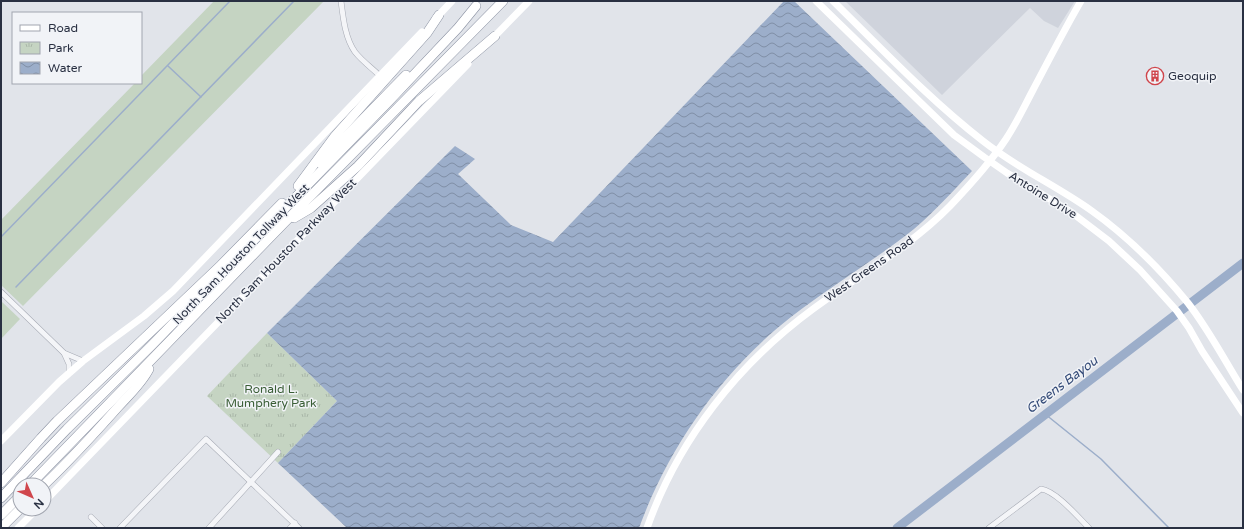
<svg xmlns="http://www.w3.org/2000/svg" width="1244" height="529" font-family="'Varela Round',sans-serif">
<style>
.built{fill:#cfd3dc}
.grass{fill:#c5d4c2}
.park{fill:url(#park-tufts)}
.water{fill:url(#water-waves)}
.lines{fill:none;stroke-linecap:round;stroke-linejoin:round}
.stream{stroke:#9caeca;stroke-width:1.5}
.river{stroke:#9caeca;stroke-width:9}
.street-casing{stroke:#a6aab4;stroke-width:6}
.highway-casing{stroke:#8990a1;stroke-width:10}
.street{stroke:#f4f5f8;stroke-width:5}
.secondary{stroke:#fff;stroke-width:7}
.highway{stroke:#fff;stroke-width:9}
.labels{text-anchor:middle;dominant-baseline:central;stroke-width:3;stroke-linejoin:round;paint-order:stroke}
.poi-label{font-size:12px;fill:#293042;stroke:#f1f3f7;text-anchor:start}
.street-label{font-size:12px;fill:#293042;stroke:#f1f3f7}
.park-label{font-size:12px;fill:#3a5e36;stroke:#f1f3f7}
.water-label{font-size:13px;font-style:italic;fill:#334a77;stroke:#f1f3f7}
</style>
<defs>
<pattern id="park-tufts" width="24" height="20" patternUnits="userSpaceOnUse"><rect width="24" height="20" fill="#c5d4c2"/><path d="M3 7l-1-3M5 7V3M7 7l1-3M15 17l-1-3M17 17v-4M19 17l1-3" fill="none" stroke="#a9b6a8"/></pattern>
<pattern id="water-waves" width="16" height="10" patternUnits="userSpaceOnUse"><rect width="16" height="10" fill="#9caeca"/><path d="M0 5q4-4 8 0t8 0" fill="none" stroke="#7f8ea6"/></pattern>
</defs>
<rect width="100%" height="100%" fill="#e1e4ea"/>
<path class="built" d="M845,1H1075L1058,28L1044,21L1030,8L942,95Z"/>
<g class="grass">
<path d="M214,1H324L23,306L1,285V220L135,83H141V76Z"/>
<path d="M1,301L20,319L1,339Z"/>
</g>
<path class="park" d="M267,333L337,401L278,463L207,396Z"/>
<path class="water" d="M784,1H794L972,171C953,191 935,211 914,229C875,260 831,286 791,317C722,371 669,446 639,528H347L278,463L337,401L267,333L455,146L475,159L458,174L511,225L553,242Z"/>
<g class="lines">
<g class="stream">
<path d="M168,66L201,97"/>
<path d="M1,237L230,1"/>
<path d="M16,287L294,1"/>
<path d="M1045,414L1101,459L1169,528"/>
</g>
<path class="river" d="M897,528L1243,263"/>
<defs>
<g id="street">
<path d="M341,1C343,17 345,38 355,52C362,61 372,68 380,76"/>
<path d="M1,292L64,353L83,361"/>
<path d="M64,353L69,364V373"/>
<path d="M91,517L102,528"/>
<path d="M120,528L206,439L299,528"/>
<path d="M209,528L278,452"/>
<path d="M290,528L295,523"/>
<path d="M989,528L1041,489C1056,491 1078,517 1089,528"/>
</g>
<g id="highway">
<path d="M320,163L406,75"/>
<path d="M298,186L335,136L427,33L439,15"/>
<path d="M294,218L311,208L358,166L419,101L495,36"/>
<path d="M1,483L41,438L57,421L221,265L282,203"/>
<path d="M30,485L284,223L503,1"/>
<path d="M44,485C70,460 94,434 118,407C129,395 142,383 149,369"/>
<path d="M1,498L67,429L152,345L391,99L458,28L476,6"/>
<path d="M1,515L20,496"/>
<path d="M1,528L20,509"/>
</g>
</defs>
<use href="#street" class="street-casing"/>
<use href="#highway" class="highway-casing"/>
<use href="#street" class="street"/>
<g class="secondary">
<path d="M816,1L954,135L984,157L1007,173L1071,212L1109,241L1140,270L1177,311L1189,328L1202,351L1243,413"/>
<path d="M833,1C882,49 929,99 983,141C1017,168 1057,186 1092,211C1127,236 1161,270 1188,303C1209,330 1225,361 1243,390"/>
<path d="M436,18L452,1"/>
<path d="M492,39L529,1"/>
<path d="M1,441L59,382L83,361L144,316L173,291L422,32"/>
<path d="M44,502L468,64"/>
<path d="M18,528L37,509"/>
<path d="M647,528C678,440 738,364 813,309C859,275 910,247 950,206C970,185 990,163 1006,139C1016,124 1024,107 1033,90C1049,60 1064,30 1081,1"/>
</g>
<use href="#highway" class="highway"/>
</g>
<defs>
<symbol id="building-ring" viewBox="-11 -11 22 22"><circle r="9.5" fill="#f1f3f7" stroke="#d0464c" stroke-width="1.5"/><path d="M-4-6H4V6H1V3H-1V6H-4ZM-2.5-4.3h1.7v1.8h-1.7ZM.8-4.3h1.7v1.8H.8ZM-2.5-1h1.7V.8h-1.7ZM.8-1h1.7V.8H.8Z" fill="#d0464c"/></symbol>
</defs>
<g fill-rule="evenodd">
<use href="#building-ring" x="1145" y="66" width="20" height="20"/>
</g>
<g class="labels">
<g class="poi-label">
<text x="1168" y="76">Geoquip</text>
</g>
<g class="street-label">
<text transform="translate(1043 195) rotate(32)">Antoine Drive</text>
<text transform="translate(286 251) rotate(-46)">North Sam Houston Parkway West</text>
<text transform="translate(241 254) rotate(-46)">North Sam Houston Tollway West</text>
<text transform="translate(869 269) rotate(-35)">West Greens Road</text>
</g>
<g class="park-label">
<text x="271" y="389">Ronald L.<tspan x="271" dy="14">Mumphery Park</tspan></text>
</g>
<g class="water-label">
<text transform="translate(1062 385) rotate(-37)">Greens Bayou</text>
</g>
</g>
<rect width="1244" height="529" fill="none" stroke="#293042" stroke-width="4"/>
<rect x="12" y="12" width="130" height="72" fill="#f1f3f7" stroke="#a1a5af"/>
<rect x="20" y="25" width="20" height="6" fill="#ffffff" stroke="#a1a5af"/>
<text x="48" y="32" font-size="12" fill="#293042">Road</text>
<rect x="20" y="42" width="20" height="12" fill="url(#park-tufts)" stroke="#a1a5af"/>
<text x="48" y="52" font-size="12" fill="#293042">Park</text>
<rect x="20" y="62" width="20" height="12" fill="url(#water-waves)" stroke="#a1a5af"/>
<text x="48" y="72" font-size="12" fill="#293042">Water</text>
<g transform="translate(32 497) rotate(135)"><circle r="19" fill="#f1f3f7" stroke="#a1a5af"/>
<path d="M0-3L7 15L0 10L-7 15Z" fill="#d0464c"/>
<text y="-6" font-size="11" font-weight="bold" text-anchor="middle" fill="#293042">N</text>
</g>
</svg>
